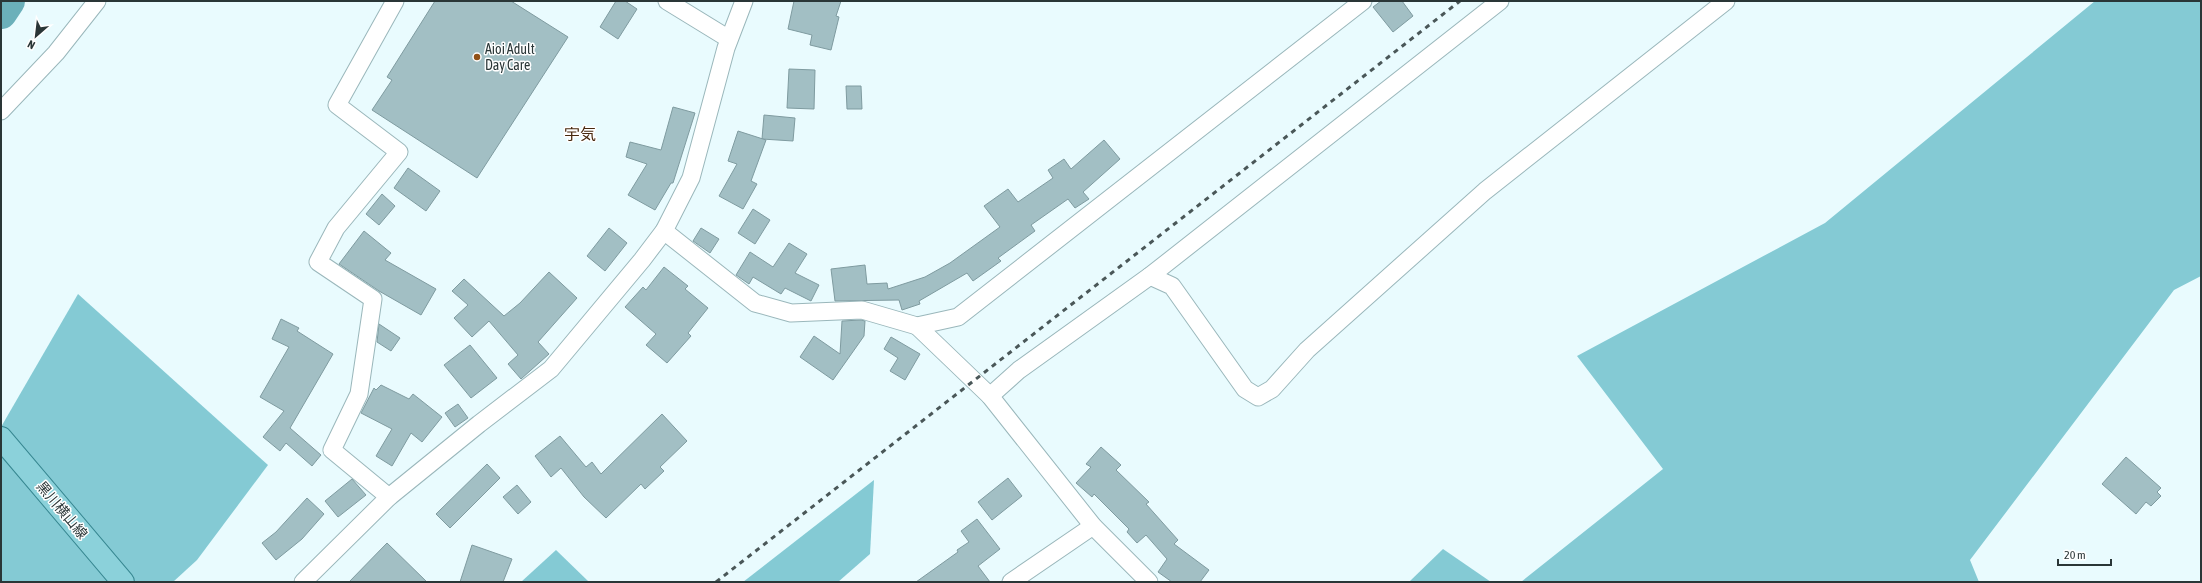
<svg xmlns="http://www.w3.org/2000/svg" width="2202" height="583" font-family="'Asap Condensed','Noto Sans JP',sans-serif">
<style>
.forest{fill:#84cad4}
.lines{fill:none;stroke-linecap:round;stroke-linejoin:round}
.river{stroke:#6bb0ba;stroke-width:32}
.building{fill:#a2bfc4;stroke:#7f9ba0}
.minor-casing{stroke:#9ab7bb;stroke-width:19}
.major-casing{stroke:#378791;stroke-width:24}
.minor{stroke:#fff;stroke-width:17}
.major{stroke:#8bd1da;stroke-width:22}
.rail{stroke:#4a5758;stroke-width:3;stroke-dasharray:5 5;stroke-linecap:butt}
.poi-dot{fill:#905117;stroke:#fff;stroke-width:1.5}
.labels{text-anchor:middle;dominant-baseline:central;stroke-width:3;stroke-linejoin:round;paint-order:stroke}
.poi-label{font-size:14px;fill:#2a3637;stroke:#fff;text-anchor:start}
.street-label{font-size:14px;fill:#2a3637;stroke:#fff}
.quarter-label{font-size:16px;fill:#47280e;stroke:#fff}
</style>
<rect width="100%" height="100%" fill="#e9fbfe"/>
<g class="forest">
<path d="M2095,1H2201V276L2174,290L1970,560L1979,582H1521L1663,469L1577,356L1825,223Z"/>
<path d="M78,294L268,465L197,560L173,582H1V427Z"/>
<path d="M874,480L870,554L838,582H743Z"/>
<path d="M1443,549L1491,582H1409Z"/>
<path d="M556,550L589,582H521Z"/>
</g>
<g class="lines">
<path class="river" d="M1,13L9,1"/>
</g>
<g class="building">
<path d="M435,1H511L568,37L477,178L372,110L392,80L387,77Z"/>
<path d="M616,1H625L637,9L618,39L600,27Z"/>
<path d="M794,1H841L836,16L839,17L831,50L810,45L812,35L788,29Z"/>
<path d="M1381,1H1402L1413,16L1393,32L1373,7Z"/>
<path d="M789,69L815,70L814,109L787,108Z"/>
<path d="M846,86H861L862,109H847Z"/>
<path d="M673,107L695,113L673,183H671L655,210L628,195L647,164L626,157L630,142L661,150Z"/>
<path d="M764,115L795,118L793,141L762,139Z"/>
<path d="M738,131L766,140L751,181L757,184L743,209L719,196L737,164L728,161Z"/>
<path d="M1104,140L1120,159L1083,192L1089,199L1075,208L1068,199L1031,225L1035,231L998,258L1001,261L973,281L967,273L919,301L920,304L902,310L899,300L835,301L831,269L865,265L867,284L887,283L888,289L925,277L950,263L1000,227L984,206L1008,189L1018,202L1053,178L1048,170L1064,159L1071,169Z"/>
<path d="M408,168L440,191L426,211L394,188Z"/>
<path d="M382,194L395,206L379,225L366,214Z"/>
<path d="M753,209L770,220L755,244L738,233Z"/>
<path d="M609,228L627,243L605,271L587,256Z"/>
<path d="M701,228L719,239L710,253L693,241Z"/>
<path d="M364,231L391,253L385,260L436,289L421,315L379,291L339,264Z"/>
<path d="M789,243L807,254L795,273L819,285L811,301L785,288L781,294L753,277L749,284L736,275L750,252L773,267Z"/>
<path d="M664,267L688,286L685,289L708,308L688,333L691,336L667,363L646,345L656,334L625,307L643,287L646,290Z"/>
<path d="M549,272L577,298L538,342L549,354L521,379L508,364L518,355L489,321L472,337L454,318L468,305L452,291L464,279L504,316L520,303Z"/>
<path d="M281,319L299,328L297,331L333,354L290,428L321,455L312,466L286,443L280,451L263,437L284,411L260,397L289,347L272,339Z"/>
<path d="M861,320L865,321L864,336L833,380L800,357L814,336L840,354L842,321Z"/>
<path d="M379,324L400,338L391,351L377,342Z"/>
<path d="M891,337L920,354L905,380L890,371L898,358L884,349Z"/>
<path d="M470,345L497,378L471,398L444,365Z"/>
<path d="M381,385L409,399L413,394L442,417L422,442L411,433L392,466L376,456L392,429L361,413L374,388L376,390Z"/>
<path d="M458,404L468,418L455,427L445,413Z"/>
<path d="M662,414L687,441L660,467L664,471L645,489L641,484L606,518L584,497L561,468L551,477L535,456L560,436L586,467L592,462L601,474Z"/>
<path d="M1101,447L1121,465L1116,470L1149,502L1146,504L1178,540L1174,544L1209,570L1200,582H1172L1158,572L1167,559L1146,535L1137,543L1127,532L1129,529L1094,494L1092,497L1076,483L1091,467L1086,464Z"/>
<path d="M2126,457L2161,488L2157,492L2161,496L2151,506L2146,502L2136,514L2102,484Z"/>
<path d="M487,464L500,478L450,528L436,514Z"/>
<path d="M1008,478L1022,496L992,520L978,502Z"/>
<path d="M352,479L366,495L338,517L325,501Z"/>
<path d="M517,485L531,502L518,514L503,497Z"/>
<path d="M307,498L324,514L302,539L276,560L262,543L276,532Z"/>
<path d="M977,519L1000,549L978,566L990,582H916L958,552L957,550L969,542L961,531Z"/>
<path d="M387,543L427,582H349Z"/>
<path d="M472,545L512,559L503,582H460Z"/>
</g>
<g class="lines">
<defs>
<g id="minor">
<path d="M667,1L729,39"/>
<path d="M1,111L56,53L97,1"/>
<path d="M664,231L755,303L791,313L862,310L917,326L958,317L1363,1"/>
<path d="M1150,276L1172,286L1245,389L1258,397L1272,389L1307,350L1485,191L1726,1"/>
<path d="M917,326L990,396L1093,526L1149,582"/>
<path d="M990,396L1019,370L1150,276L1500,1"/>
<path d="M389,497L332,450L359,394L373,299L318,262L336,228L399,152L337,105L395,1"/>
<path d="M303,582L389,497L479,424L551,369L642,260L664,231L691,178L726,48L744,1"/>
<path d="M1011,582L1093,526"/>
</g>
<path id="major" d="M1,438L123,582"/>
</defs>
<use href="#minor" class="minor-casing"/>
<use href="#major" class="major-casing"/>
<use href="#minor" class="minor"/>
<use href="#major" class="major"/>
<path class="rail" d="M716,582L1460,1"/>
</g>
<circle class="poi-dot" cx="477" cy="57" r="4"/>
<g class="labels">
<g class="poi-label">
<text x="485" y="49">Aioi Adult<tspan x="485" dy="16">Day Care</tspan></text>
</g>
<g class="street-label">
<text transform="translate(62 510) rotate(50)">黒川横山線</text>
</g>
<g class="quarter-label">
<text x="580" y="134">宇気</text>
</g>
</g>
<rect width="2202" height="583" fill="none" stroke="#2a3637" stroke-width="4"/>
<g transform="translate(36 36) rotate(208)" stroke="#ffffff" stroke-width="3" paint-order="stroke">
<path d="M0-3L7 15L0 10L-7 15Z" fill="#2a3637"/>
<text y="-6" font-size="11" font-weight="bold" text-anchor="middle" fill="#2a3637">N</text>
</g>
<path d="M2058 559v6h53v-6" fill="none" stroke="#2a3637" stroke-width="2"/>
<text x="2064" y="559" font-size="12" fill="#2a3637" stroke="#ffffff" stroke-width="3" paint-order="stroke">20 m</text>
</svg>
